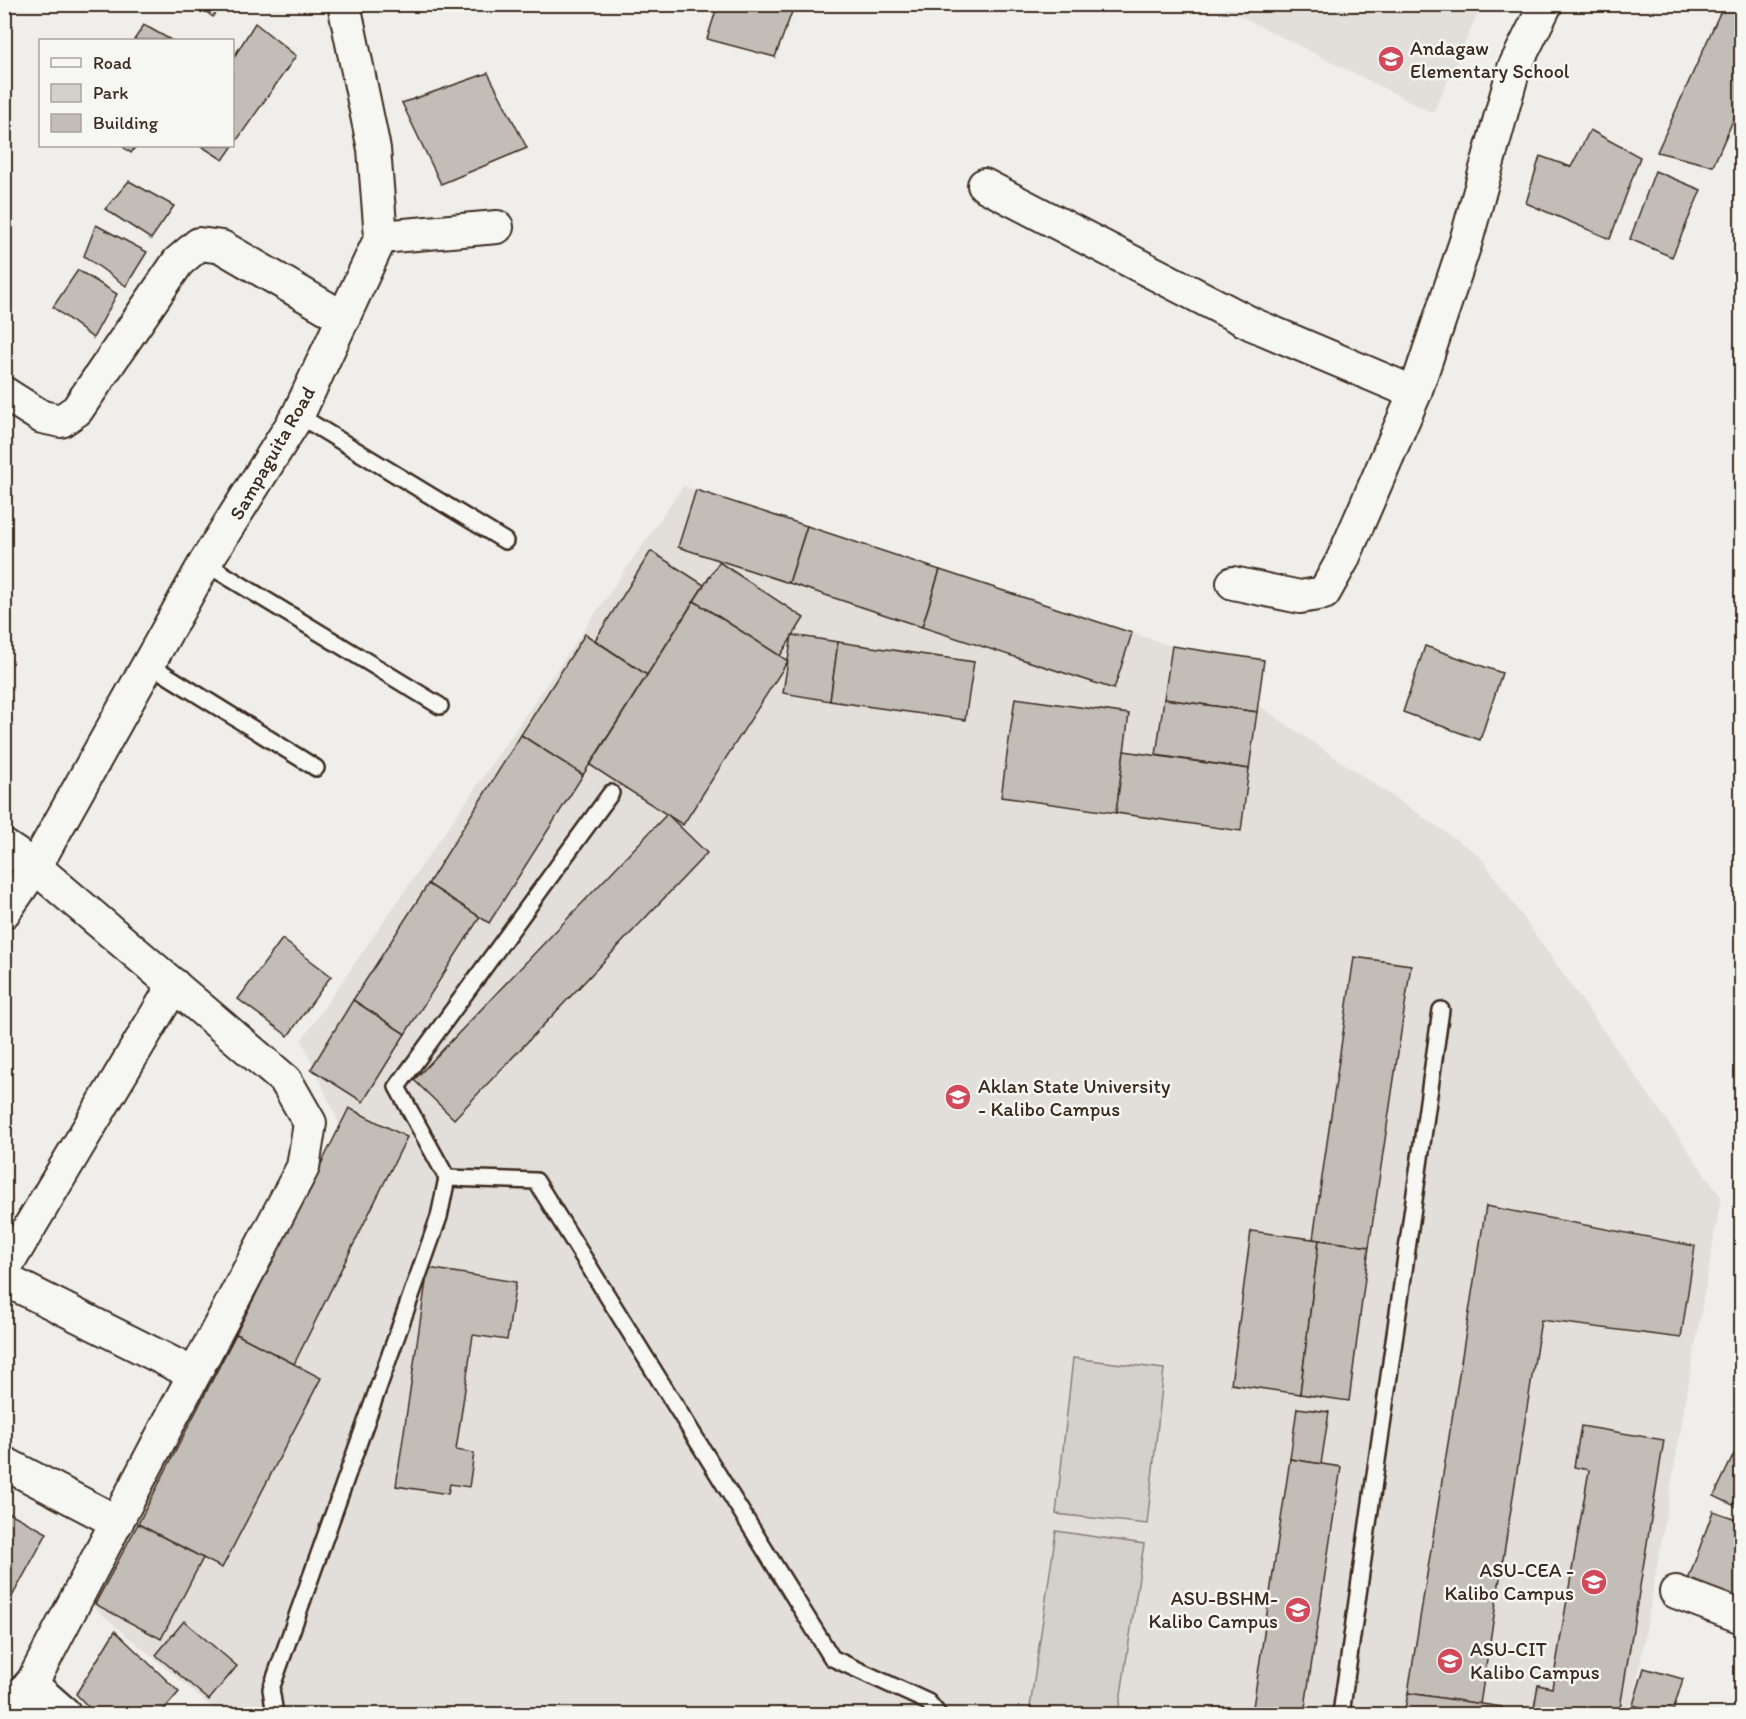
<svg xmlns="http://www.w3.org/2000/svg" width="1746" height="1719" font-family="Itim,sans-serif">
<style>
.built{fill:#e2dfdb}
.green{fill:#d4d1cc;stroke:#887e75;stroke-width:1.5}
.building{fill:#c2bdb7;stroke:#3b2a1e;stroke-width:1.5}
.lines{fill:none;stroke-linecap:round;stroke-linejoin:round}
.lane-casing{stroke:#3b2a1e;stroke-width:20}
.street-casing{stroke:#3b2a1e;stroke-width:36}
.secondary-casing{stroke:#3b2a1e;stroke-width:38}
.lane{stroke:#f6f6f2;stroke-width:15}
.street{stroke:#f6f6f2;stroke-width:32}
.secondary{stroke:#f6f6f2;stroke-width:33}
.labels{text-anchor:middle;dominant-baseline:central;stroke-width:5;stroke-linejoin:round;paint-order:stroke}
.poi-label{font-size:20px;fill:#3b2a1e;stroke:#f6f6f2;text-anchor:start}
.street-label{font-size:20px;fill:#3b2a1e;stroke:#f6f6f2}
</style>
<rect width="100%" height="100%" fill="#efeeea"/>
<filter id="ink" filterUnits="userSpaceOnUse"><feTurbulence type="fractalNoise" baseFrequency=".0167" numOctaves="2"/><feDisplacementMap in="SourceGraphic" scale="12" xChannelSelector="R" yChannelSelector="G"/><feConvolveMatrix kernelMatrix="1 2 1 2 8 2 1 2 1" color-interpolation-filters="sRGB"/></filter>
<g filter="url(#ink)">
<g class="built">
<path d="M1218,5H1482L1433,113Z"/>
<path d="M683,486L1172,646L1264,660L1258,705L1479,855L1721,1197L1633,1705L1657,1714H220L91,1605L341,1128L302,1040Z"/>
</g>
<g class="green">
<path d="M1073,1358L1164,1369L1147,1524L1056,1514Z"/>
<path d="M1056,1531L1144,1544L1118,1714H1029Z"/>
</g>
<g class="building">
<path d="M196,4H223L213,17Z"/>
<path d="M718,4H795L775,57L707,39Z"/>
<path d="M1724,4H1742V100L1713,166L1657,152Z"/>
<path d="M255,23L296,56L223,160L201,146H232V60Z"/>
<path d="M144,25L171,40H134Z"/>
<path d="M488,73L527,148L441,184L402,103Z"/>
<path d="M1590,130L1640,157L1610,239L1526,203L1540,156L1571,167Z"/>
<path d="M122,146H136L131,153Z"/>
<path d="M1655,171L1701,190L1672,257L1630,239Z"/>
<path d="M129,181L174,206L151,239L105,209Z"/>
<path d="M96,225L147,252L126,286L84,256Z"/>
<path d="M78,270L117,294L93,338L53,307Z"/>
<path d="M696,490L807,526L789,583L678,547Z"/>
<path d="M807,526L940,570L922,627L789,583Z"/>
<path d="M651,551L704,585L647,675L595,640Z"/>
<path d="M719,562L804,618L780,656L694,601Z"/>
<path d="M940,570L1132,633L1114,689L922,627Z"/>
<path d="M694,601L788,661L683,825L590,765Z"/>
<path d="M585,634L647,675L583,775L521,735Z"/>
<path d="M792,635L838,642L830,701L783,693Z"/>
<path d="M838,642L974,662L965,720L830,701Z"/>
<path d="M1172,646L1264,660L1257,712L1164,699Z"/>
<path d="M1425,646L1502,673L1480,740L1403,712Z"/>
<path d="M1015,698L1129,714L1116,813L1001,797Z"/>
<path d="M1164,699L1257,712L1249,769L1156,755Z"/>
<path d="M521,735L583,775L489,923L428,884Z"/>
<path d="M1124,751L1249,769L1241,831L1116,813Z"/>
<path d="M667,814L707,853L454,1119L414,1080Z"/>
<path d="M428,884L480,917L405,1034L353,1000Z"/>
<path d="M282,939L331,976L288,1036L238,999Z"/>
<path d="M1354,957L1411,965L1369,1247L1313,1239Z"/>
<path d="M353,1000L405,1034L363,1102L311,1069Z"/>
<path d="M349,1108L407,1137L294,1364L236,1334Z"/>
<path d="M1486,1206L1695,1246L1681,1338L1541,1320L1480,1704L1408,1693Z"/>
<path d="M1251,1231L1319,1240L1300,1394L1231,1384Z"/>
<path d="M1319,1240L1369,1247L1349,1401L1300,1394Z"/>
<path d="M428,1268L516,1282L507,1340L473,1335L456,1450L474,1453L469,1487L450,1484L448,1494L396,1486Z"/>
<path d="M236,1334L321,1378L222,1568L138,1524Z"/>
<path d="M1297,1408L1329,1412L1321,1464L1290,1459Z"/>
<path d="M1581,1426L1664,1440L1619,1714H1533L1538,1685L1552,1688L1589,1470L1574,1467Z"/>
<path d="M1735,1452L1742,1455V1502L1739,1508L1714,1496Z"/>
<path d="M1290,1459L1341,1467L1304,1714H1252Z"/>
<path d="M4,1510L47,1533L9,1602L4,1600Z"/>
<path d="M1713,1511L1742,1521V1600L1688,1580Z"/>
<path d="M138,1524L203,1558L161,1639L95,1604Z"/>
<path d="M184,1621L237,1666L209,1700L156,1655Z"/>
<path d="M115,1631L179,1692L160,1714H95L76,1694Z"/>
<path d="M1644,1668L1683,1679L1672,1714H1663L1633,1705Z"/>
<path d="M1408,1693L1502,1707L1501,1714H1404Z"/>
</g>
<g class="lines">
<defs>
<g id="lane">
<path d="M298,415L505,541"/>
<path d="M205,563L440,706"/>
<path d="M147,663L316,768"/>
<path d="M447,1178L536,1181L832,1658L928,1702L938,1714"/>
<path d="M275,1714L271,1689L439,1217L447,1178L397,1087L611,793"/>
<path d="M1341,1714L1441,1010"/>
</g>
<g id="street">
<path d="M984,185L1252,324L1415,393"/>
<path d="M381,237L497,227"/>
<path d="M4,393L42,417L61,421L77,410L178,262L199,244L222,247L344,318"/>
<path d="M1233,583L1300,597L1324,593L1342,561L1415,393L1466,241L1514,68L1546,4"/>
<path d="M4,846L35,867L286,1081L310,1123L303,1167L31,1685"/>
<path d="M4,912L35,867L205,563L298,415L381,237L374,149L344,4"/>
<path d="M4,1270L174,985"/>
<path d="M4,1279L194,1374"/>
<path d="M4,1463L117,1522"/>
<path d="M1676,1592L1742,1617"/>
</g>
<path id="secondary" d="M4,1714L31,1685L64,1714"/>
</defs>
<use href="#lane" class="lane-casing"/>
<use href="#street" class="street-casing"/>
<use href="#secondary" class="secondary-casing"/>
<use href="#lane" class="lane"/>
<use href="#street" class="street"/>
<use href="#secondary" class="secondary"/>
</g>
</g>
<defs>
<symbol id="school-disc" viewBox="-11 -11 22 22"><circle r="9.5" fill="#d1495b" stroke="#f6f6f2"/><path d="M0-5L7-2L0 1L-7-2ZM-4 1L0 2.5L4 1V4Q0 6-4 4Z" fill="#fff"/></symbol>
<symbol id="university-disc" viewBox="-11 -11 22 22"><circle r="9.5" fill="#d1495b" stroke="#f6f6f2"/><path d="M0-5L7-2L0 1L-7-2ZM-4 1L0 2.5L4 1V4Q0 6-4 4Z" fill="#fff"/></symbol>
</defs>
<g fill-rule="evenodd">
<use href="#school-disc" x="1376" y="44" width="30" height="30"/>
<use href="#university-disc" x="943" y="1082" width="30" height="30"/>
<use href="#school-disc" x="1579" y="1567" width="30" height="30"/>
<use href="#school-disc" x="1283" y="1595" width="30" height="30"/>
<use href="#school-disc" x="1435" y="1646" width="30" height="30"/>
</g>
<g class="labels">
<g class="poi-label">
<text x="1410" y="48">Andagaw<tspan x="1410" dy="23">Elementary School</tspan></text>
<text x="978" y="1086">Aklan State University<tspan x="978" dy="23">- Kalibo Campus</tspan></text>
<text x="1574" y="1570" text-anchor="end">ASU-CEA -<tspan x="1574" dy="23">Kalibo Campus</tspan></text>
<text x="1278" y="1598" text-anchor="end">ASU-BSHM-<tspan x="1278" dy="23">Kalibo Campus</tspan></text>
<text x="1470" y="1649">ASU-CIT<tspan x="1470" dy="23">Kalibo Campus</tspan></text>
</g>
<g class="street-label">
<text transform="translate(272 453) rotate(-60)">Sampaguita Road</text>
</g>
</g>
<rect width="1746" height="1719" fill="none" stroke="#f6f6f2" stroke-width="24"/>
<rect x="12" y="12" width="1722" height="1695" fill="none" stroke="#3b2a1e" stroke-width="2" filter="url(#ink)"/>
<rect x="39" y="39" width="195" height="108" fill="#f6f6f2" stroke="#aba49d" stroke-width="1.5"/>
<rect x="51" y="58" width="30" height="9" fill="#f6f6f2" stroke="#aba49d" stroke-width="1.5"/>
<text x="93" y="69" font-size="18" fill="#3b2a1e">Road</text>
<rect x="51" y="84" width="30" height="18" fill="#d4d1cc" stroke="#aba49d" stroke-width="1.5"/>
<text x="93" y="99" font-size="18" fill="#3b2a1e">Park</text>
<rect x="51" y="114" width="30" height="18" fill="#c2bdb7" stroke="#aba49d" stroke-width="1.5"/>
<text x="93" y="129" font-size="18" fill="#3b2a1e">Building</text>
</svg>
